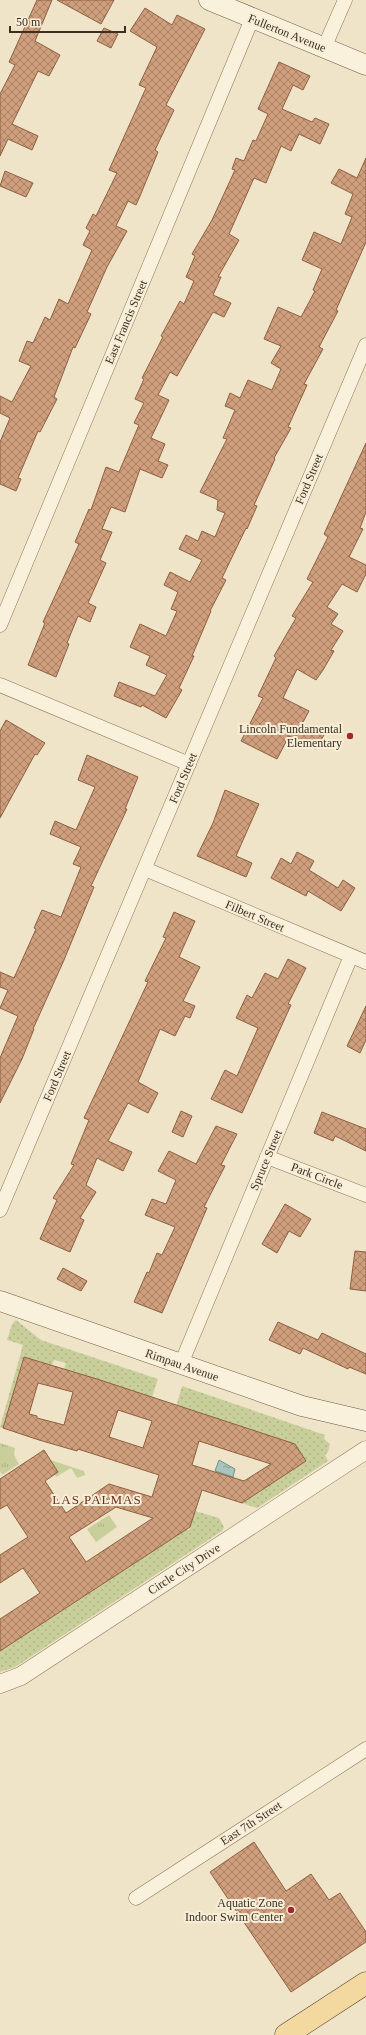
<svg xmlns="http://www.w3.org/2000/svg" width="366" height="2035" font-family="'Times New Roman',serif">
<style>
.grass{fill:url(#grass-dots)}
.park{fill:url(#park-tufts)}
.garden{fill:#c9cf9b}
.water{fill:url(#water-ripples);stroke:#6f938a}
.building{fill:url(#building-cross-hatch);stroke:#8d5f41;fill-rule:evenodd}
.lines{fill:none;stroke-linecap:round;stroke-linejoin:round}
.minor-casing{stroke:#8d765c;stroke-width:15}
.tertiary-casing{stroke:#8d765c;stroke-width:19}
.secondary-casing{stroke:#6f573f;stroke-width:21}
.primary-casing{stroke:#5b4430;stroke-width:23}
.minor{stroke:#faf1dc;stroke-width:14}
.tertiary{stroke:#faf1dc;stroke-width:18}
.secondary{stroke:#faf1dc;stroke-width:20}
.primary{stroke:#f3d9a0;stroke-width:22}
.poi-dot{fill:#9e2a2b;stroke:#f7eed8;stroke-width:1.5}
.labels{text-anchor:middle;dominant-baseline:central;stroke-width:4;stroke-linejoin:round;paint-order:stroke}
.street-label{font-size:12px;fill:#3d2e20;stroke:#f7eed8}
.poi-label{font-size:12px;fill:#3d2e20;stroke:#f7eed8;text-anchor:end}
.neighbourhood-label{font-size:13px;letter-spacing:1px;fill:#6b2e1e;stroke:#f7eed8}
</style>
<defs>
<pattern id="grass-dots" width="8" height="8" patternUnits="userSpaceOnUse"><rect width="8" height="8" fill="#c9cf9b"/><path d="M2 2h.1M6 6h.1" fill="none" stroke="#aeb285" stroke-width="1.8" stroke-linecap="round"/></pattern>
<pattern id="park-tufts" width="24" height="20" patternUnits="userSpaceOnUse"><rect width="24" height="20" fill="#c9cf9b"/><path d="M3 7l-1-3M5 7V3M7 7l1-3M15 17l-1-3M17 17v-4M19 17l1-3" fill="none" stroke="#aeb285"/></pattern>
<pattern id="water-ripples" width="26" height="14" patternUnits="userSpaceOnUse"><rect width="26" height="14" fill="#a9c4bc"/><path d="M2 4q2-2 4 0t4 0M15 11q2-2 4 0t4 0" fill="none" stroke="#8ba098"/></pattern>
<pattern id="building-cross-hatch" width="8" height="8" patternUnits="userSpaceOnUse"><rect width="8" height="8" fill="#cf9f7d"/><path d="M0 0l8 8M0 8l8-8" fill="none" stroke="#a98266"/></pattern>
</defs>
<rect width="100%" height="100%" fill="#f0e4c8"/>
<g class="grass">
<path d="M16,1320L41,1340L158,1379L152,1397L64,1369L66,1363L54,1360L52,1365L24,1357L3,1428L0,1427L23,1345L7,1340L12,1324Z"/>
<path d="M182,1386L325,1435L324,1439L330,1444L328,1452L325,1455L328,1461L257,1508L242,1503L306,1461L295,1444L181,1407L159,1476L157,1474Z"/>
<path d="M195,1511L219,1518L224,1527L222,1531L15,1667L0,1672V1651L76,1602L42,1551L45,1548L79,1600L186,1529L189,1530Z"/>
</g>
<g class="park">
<path d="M0,1443L15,1448L14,1455L19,1464L2,1475L0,1471Z"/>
<path d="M109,1515L117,1527L96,1542L87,1529Z"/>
</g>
<path class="garden" d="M38,1456L84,1471L85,1475L77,1478L71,1468L56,1477L55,1474L58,1472L53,1464L51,1465Z"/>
<path class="water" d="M219,1460L235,1469L233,1477L215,1471Z"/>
<g class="building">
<path d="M37,0H52L35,41L60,55L49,76L38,71L12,124L38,136L32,150L8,139L0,156V94L15,65L9,62Z"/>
<path d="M57,0H114L101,24Z"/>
<path d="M145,8L172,25L177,15L205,29L166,105L174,110L155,150L158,152L140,196L136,205L128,201L116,226L127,231L107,267L87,312L91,314L75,348L73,347L54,397L57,399L40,432L38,431L18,478L21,479L16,491L0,484V442L10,418L0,413V396L12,402L31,366L19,361L27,341L33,343L45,317L50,320L59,299L68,304L92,250L83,245L90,231L86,228L93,214L96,216L117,173L109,170L146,88L139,85L157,47L130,31Z"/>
<path d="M104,28L118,34L111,48L97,41Z"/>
<path d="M279,62L310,76L303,90L293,85L282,109L312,122L315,118L329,124L320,144L299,134L291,151L281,146L266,183L254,178L229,234L239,240L218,277H221L213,295L231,303L224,317L213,312L177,376L170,372L158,395L169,400L151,438L165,444L158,461L168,465L162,478L140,469L125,512L111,507L102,529L112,532L100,560L106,563L88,603L96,607L90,622L78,616L67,643L69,644L56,677L28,665L45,623L43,622L79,544L75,542L89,509L91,510L106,467L119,472L139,425L134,423L144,403L135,399L144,379L142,378L163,337L161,336L180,301L184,304L194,281L186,277L195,256L192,254L212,220L235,170L232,169L236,158L244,161L253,140L256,141L268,114L258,109Z"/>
<path d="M366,158V242L336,310L338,311L319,347L323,349L304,384L307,385L288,427L291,428L274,458L275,459L254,505L257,506L247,529L246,528L222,578L226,580L210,611H211L192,656H194L179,688L182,690L166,718L142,705L141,707L114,696L119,682L155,696L167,675L146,665L150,656L130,647L140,624L166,636L177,611L171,609L178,592L164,585L170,572L190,582L202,560L179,549L186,535L198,541L202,531L215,537L225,513L217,510L218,500L200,492L227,439L223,438L235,410L225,406L230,393L240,398L248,380L272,390L281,369L271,363L281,346L264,339L278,307L301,317L315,291L313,290L322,269L302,260L314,232L341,244L352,217L345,214L353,194L331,183L339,169L357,178Z"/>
<path d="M5,171L33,183L26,197L0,186Z"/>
<path d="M366,443V512L360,528L363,529L349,557L366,565V574L357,592L342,584L327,607L338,614L331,624L343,631L331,650L334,651L323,670L316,680L297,669L283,698L309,711L302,724L324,735L316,749L289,736L277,759L241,741L263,698L258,696L276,658L274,656L296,618L292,616L313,582L307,579L328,537L324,534Z"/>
<path d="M6,720L45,743L37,755L35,754L0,818V731Z"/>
<path d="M87,755L138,777L125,809H127L91,886L94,887L64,960L33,1029H34L22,1059L0,1103V1058L18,1016L0,1008L8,990L0,987V972L14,978L36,929L34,928L42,910L61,917L81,867L73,864L81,847L50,834L55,821L76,830L95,787L78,780Z"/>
<path d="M225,790L259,804L236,856L252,863L246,877L197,856L213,823Z"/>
<path d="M297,852L314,861L309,870L338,888L343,880L355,888L341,911L308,891L306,896L271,878L281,858L291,864Z"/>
<path d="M174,912L195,921L179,957L200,967L183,1001L195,1006L190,1018L185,1016L175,1036L160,1029L138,1082L158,1093L148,1113L128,1103L108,1141L132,1152L123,1171L97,1158L86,1185L96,1192L80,1218L84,1220L70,1252L40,1239L57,1200L53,1198L74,1165L71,1164L89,1120L84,1118L148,982L145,981L166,938L163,937Z"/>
<path d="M288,959L306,968L288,1004L291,1005L242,1113L211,1099L225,1070L237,1076L258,1028L236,1018L247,995L252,998L265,973L278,979Z"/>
<path d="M366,1006V1040L360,1053L347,1046Z"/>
<path d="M181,1111L192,1116L183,1137L172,1132Z"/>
<path d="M322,1112L366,1129V1151L335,1136L333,1141L314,1133Z"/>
<path d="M216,1126L237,1134L221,1165L225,1166L204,1207L207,1208L162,1313L134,1302L147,1272L149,1273L157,1253L162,1255L175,1227L145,1215L152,1199L166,1204L176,1180L158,1171L169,1151L196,1164Z"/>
<path d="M285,1204L311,1219L300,1237L289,1231L277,1253L262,1244Z"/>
<path d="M355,1251L366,1252V1291L350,1289Z"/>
<path d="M63,1268L87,1281L81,1291L57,1279Z"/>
<path d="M278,1322L318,1340L322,1333L366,1354V1374L349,1367L348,1369L303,1348L300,1354L269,1340Z"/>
<path d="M24,1357L97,1379L295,1444L306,1461L242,1503L202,1490L190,1527L0,1651V1619L40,1593L23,1568L0,1583V1555L28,1537L7,1505L0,1509V1479L44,1450L58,1472L45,1481L66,1513L109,1484L152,1497L159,1475L78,1449L77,1451L39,1440L3,1428ZM38,1383L73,1392L64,1425L37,1418V1416L29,1414ZM118,1410L152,1421L143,1448L109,1437ZM199,1441L233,1452L271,1464L244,1481L192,1465ZM116,1507L153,1518L86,1562L69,1537Z"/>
<path d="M254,1842L286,1891L311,1874L329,1900L340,1893L366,1932V1942L291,1992L210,1872Z"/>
</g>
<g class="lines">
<defs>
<g id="minor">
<path d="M324,48L345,0"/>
<path d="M0,625L252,19"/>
<path d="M0,685L189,764"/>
<path d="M145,869L366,962"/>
<path d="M267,1157L366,1195"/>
<path d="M0,1210L366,345"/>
<path d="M181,1364L351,956"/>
<path d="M136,1898L366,1749"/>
</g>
<path id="tertiary" d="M0,1684L21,1676L366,1450"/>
<g id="secondary">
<path d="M209,0L366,65"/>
<path d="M0,1301L302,1406L366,1421"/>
</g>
<path id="primary" d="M286,2035L366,1983"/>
</defs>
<use href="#minor" class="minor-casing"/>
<use href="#tertiary" class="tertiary-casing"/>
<use href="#secondary" class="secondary-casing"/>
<use href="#primary" class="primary-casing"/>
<use href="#minor" class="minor"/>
<use href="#tertiary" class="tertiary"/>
<use href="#secondary" class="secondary"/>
<use href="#primary" class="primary"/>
</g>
<g class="poi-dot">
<circle cx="350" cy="736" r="4"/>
<circle cx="291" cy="1910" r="4"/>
</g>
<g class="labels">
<g class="street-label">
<text transform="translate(287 33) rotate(22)">Fullerton Avenue</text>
<text transform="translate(126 322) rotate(-67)">East Francis Street</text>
<text transform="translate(309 479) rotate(-67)">Ford Street</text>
<text transform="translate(183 778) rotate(-67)">Ford Street</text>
<text transform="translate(255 916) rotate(23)">Filbert Street</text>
<text transform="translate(57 1076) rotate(-67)">Ford Street</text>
<text transform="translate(266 1160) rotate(-67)">Spruce Street</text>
<text transform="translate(317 1176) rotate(21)">Park Circle</text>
<text transform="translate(182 1365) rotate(19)">Rimpau Avenue</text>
<text transform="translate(184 1569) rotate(-33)">Circle City Drive</text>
<text transform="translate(251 1823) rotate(-33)">East 7th Street</text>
</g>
<g class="poi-label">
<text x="342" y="729">Lincoln Fundamental<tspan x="342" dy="14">Elementary</tspan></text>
<text x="283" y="1903">Aquatic Zone<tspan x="283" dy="14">Indoor Swim Center</tspan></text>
</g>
<g class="neighbourhood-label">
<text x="97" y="1499">LAS PALMAS</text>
</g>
</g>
<path d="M10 26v6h115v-6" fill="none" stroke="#3d2e20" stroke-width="2"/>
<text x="16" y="26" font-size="12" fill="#3d2e20" stroke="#f7eed8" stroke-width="3" paint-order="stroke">50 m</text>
</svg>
